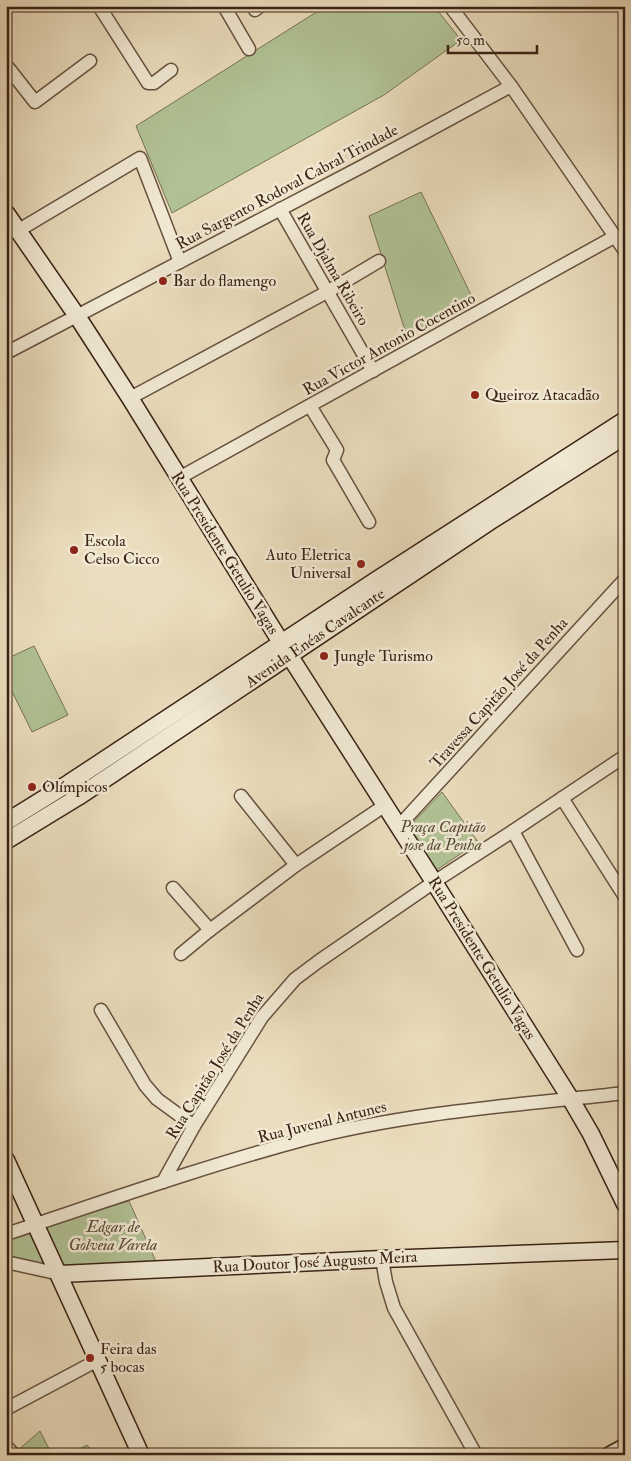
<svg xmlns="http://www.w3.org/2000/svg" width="631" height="1461" font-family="'IM FELL Double Pica',serif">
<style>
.green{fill:#b1c295;stroke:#767255}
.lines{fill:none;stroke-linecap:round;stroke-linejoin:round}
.street-casing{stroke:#66513f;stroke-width:15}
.secondary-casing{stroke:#3a2215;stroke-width:19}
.street{stroke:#f1e9d4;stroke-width:12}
.secondary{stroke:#f1e9d4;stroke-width:16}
.poi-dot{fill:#8f2418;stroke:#f1e9d4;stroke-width:2}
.labels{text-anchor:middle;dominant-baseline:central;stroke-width:5;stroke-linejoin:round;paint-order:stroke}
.street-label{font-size:16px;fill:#3a2215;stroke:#f1e9d4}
.poi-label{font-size:16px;fill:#3a2215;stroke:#f1e9d4;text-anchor:start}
.park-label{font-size:16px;font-style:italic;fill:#584a35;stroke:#f1e9d4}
</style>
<rect width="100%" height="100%" fill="#eaddbd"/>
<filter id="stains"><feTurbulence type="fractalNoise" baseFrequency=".004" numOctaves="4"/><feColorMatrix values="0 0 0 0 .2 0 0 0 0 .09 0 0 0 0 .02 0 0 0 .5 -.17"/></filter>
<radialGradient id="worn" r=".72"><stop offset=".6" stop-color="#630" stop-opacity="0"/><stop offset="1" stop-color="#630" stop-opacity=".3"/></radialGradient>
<g class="green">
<path d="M326,6H434L461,40L384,95L172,213L136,126Z"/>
<path d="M421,192L473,299L407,337L369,216Z"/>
<path d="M34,646L68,715L32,732L6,679V659Z"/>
<path d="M442,792L478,842L435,871L408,828Z"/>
<path d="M129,1201L157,1264L63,1268L44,1227Z"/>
<path d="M32,1233L47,1265L6,1255V1241Z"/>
<path d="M40,1431L52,1455H18L16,1452Z"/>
<path d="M87,1445L96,1455H68Z"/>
</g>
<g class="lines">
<defs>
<g id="street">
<path d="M99,6L148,83H154L171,70"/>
<path d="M224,6L249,49"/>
<path d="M450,6L511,86L625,251"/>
<path d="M255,10L260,6"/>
<path d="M6,65L35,102L90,61"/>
<path d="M280,209L373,371"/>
<path d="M19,230L140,158L180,262"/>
<path d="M6,353L363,166L511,86"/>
<path d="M130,398L327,292L379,261"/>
<path d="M310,406L337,450L333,460L369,522"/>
<path d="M179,478L614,237"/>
<path d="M241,796L296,865"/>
<path d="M562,798L625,897"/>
<path d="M398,827L625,579"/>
<path d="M513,831L577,950"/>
<path d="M173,888L210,930"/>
<path d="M181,954L210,930L296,865L384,806"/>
<path d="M101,1010L145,1085L157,1099L194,1126"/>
<path d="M163,1182L194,1126L262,1017L295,979L319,961L434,882L513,831L625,756"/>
<path d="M6,1234C106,1201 205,1166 306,1139C410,1112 519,1105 625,1093"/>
<path d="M382,1259L386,1282L394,1308L476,1455"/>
<path d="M6,1262L60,1274"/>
<path d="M6,1409L98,1360"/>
<path d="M6,1446L14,1455"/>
</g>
<g id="secondary">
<path d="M6,213L77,316L130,398L282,644L434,882L570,1098L591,1134L625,1204"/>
<path d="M6,822L69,783L375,581L625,420"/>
<path d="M6,841L78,797L489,522L625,436"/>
<path d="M6,1160L141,1455"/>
<path d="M60,1274L382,1259L625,1250"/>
<path d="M610,1455L625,1447"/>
</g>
</defs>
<use href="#street" class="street-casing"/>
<use href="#secondary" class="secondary-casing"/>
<use href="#street" class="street"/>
<use href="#secondary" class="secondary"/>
</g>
<g class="poi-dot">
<circle cx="163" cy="281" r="5"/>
<circle cx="475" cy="395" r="5"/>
<circle cx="74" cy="550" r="5"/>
<circle cx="361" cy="564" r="5"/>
<circle cx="324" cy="656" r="5"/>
<circle cx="32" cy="787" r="5"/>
<circle cx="90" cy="1358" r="5"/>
</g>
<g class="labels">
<g class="street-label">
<text transform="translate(287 187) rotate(-28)">Rua Sargento Rodoval Cabral Trindade</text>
<text transform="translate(333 269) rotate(60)">Rua Djalma Ribeiro</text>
<text transform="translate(389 344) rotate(-29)">Rua Victor Antonio Cocentino</text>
<text transform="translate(225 553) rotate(58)">Rua Presidente Getulio Vagas</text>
<text transform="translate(315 638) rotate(-34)">Avenida Enéas Cavalcante</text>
<text transform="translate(499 693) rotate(-48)">Travessa Capitão José da Penha</text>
<text transform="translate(482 958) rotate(58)">Rua Presidente Getulio Vagas</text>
<text transform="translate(215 1066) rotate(-58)">Rua Capitão José da Penha</text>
<text transform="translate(322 1122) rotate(-14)">Rua Juvenal Antunes</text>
<text transform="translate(315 1262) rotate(-3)">Rua Doutor José Augusto Meira</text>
</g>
<g class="poi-label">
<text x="173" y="281">Bar do flamengo</text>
<text x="485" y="395">Queiroz Atacadão</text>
<text x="84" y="541">Escola<tspan x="84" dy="18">Celso Cicco</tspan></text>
<text x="351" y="555" text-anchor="end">Auto Eletrica<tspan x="351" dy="18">Universal</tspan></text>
<text x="334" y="656">Jungle Turismo</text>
<text x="42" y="787">Olímpicos</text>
<text x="100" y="1349">Feira das<tspan x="100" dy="18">5 bocas</tspan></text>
</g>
<g class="park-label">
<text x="443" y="827">Praça Capitão<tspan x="443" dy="18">jose da Penha</tspan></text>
<text x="113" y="1227">Edgar de<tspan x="113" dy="18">Golveia Varela</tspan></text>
</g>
</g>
<rect width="631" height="1461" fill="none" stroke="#eaddbd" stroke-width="25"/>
<rect x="8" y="8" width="616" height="1446" fill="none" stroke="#3a2215" stroke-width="2.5"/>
<rect x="12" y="12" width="606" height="1436" fill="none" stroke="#3a2215"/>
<path d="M448 45v8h89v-8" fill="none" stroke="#3a2215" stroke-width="2.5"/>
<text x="456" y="45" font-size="15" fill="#3a2215" stroke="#f1e9d4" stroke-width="4" paint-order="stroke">50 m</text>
<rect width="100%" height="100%" filter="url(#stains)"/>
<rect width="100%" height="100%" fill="url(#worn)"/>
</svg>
